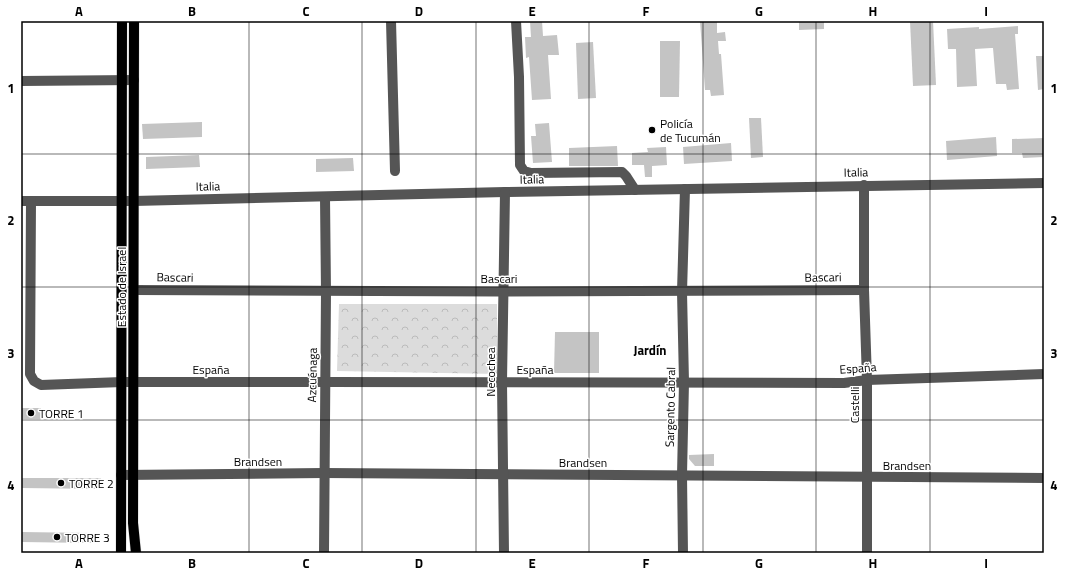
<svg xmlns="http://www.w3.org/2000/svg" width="1065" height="574" font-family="'Titillium Web',sans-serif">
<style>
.park{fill:url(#park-crowns)}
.building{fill:#c4c4c4}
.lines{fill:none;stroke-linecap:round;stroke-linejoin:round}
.major-casing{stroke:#dbdbdb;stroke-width:11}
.minor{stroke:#555;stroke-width:10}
.major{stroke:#000;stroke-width:10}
.grid{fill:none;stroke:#000;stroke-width:1;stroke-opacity:0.55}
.poi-dot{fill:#000;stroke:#fff;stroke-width:1.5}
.labels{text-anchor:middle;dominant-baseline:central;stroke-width:3;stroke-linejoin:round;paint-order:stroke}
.poi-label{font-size:12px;fill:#000;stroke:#fff;text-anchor:start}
.street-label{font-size:12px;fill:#000;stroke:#fff}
.neighbourhood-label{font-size:13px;font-weight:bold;fill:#000;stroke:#fff}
.neatline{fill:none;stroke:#000;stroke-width:1.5}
.grid-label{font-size:13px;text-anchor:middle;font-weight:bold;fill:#000}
</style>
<defs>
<pattern id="park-crowns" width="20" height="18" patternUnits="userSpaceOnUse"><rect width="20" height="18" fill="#dcdcdc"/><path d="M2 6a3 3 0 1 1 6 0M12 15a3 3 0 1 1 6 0" fill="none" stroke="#bbb"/></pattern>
</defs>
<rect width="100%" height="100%" fill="#fff"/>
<path class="park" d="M339,304H497V374L337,371Z"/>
<g class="building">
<path d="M530,21H542L543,36L557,35L559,55H548L551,99L532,100L529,57L526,58L525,37H531Z"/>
<path d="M700,21H717V33L725,32L726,41H718L719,54H721L724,95L711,96L710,90H705Z"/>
<path d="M799,21H824V29L799,30Z"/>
<path d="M910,21H933L936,85L913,86Z"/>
<path d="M1018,26V34H1015L1019,89L1007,90L1006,84H996L993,48H991L975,49L977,86L957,87L956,49H948L947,29L979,27V29Z"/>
<path d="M660,41H680L679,97H660Z"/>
<path d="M593,42L596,98L578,99L576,43Z"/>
<path d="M1036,56H1044V89L1038,90Z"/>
<path d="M749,118H761L763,157L751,158Z"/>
<path d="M202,122V137L143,139L142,124Z"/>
<path d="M549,123L552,162L533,163L531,136H536L535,124Z"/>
<path d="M996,137L997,156L947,160L946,141Z"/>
<path d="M1044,138V157L1023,158L1022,153H1012V139Z"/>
<path d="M731,143L732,161L684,164L683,147Z"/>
<path d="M617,146L618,166H569V148Z"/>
<path d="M666,147L667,165L652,166V177H645L644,165H632V153L648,152L647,148Z"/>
<path d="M199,155L200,167L146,169V157Z"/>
<path d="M353,158L354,171L316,172V159Z"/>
<path d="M555,332H599V373H554Z"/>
<rect x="21" y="408" width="20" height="11"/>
<path d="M714,454V466H695L689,459V455Z"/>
<path d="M21,478H101L102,489L21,488Z"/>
<path d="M21,532L92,533V543L21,542Z"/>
</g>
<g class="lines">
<defs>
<g id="major">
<path d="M134,21L133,523L136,553"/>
<path d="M121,553L122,21"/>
</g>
</defs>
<use href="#major" class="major-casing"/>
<g class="minor">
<path d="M391,21L395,171"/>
<path d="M516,21L519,77L520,165L524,171L531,173L622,172L626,176L635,190"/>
<path d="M21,81L134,80"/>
<path d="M864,185V290L867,380V553"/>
<path d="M21,201H134L505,192L1044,183"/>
<path d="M31,201L30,374L34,381L41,385L122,382H325L844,383L867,380L1044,374"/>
<path d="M134,290C377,292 621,292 864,290"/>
<path d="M121,475L323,473L1044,478"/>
<path d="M324,553L326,292L325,197"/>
<path d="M504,553L502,382L505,192"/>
<path d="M683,553L682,475L684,382L682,292L685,189"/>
</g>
<use href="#major" class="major"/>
</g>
<path class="grid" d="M135,21V553M249,21V553M362,21V553M476,21V553M589,21V553M703,21V553M816,21V553M930,21V553M21,154H1044M21,287H1044M21,420H1044"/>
<g class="poi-dot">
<circle cx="652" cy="130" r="4"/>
<circle cx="31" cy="413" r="4"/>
<circle cx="61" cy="483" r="4"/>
<circle cx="57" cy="537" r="4"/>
</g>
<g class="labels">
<g class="poi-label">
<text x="660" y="123">Policía<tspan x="660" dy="14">de Tucumán</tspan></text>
<text x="39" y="413">TORRE 1</text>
<text x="69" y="483">TORRE 2</text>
<text x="65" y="537">TORRE 3</text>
</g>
<g class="street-label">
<text transform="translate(856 172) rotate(-1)">Italia</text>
<text transform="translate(532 179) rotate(-1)">Italia</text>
<text transform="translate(208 186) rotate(-1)">Italia</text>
<text transform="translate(175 277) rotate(1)">Bascari</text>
<text transform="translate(823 277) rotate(-1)">Bascari</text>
<text x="499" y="278">Bascari</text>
<text transform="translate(121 287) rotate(-90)">Estado de Israel</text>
<text transform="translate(858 368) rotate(-4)">España</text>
<text x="211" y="369">España</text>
<text x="535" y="369">España</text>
<text transform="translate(490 372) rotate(-90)">Necochea</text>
<text transform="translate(312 375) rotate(-89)">Azcuénaga</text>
<text transform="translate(854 405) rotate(-90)">Castelli</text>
<text transform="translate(670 407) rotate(-89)">Sargento Cabral</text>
<text x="258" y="461">Brandsen</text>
<text x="583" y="462">Brandsen</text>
<text x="907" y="465">Brandsen</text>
</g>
<g class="neighbourhood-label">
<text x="650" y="350">Jardín</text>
</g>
</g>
<rect width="1065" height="574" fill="none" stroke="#ffffff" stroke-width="44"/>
<rect x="22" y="22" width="1021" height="530" class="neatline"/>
<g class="grid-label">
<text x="79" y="16">A</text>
<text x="192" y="16">B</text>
<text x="306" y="16">C</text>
<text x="419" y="16">D</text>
<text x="532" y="16">E</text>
<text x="646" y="16">F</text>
<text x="759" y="16">G</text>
<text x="873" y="16">H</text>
<text x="986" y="16">I</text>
<text x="11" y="93">1</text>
<text x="1054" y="93">1</text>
<text x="11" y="225">2</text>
<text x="1054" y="225">2</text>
<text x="11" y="358">3</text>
<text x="1054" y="358">3</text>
<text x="11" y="490">4</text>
<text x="1054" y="490">4</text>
<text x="79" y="568">A</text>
<text x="192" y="568">B</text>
<text x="306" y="568">C</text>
<text x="419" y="568">D</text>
<text x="532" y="568">E</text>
<text x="646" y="568">F</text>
<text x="759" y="568">G</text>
<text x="873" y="568">H</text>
<text x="986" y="568">I</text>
</g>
</svg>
